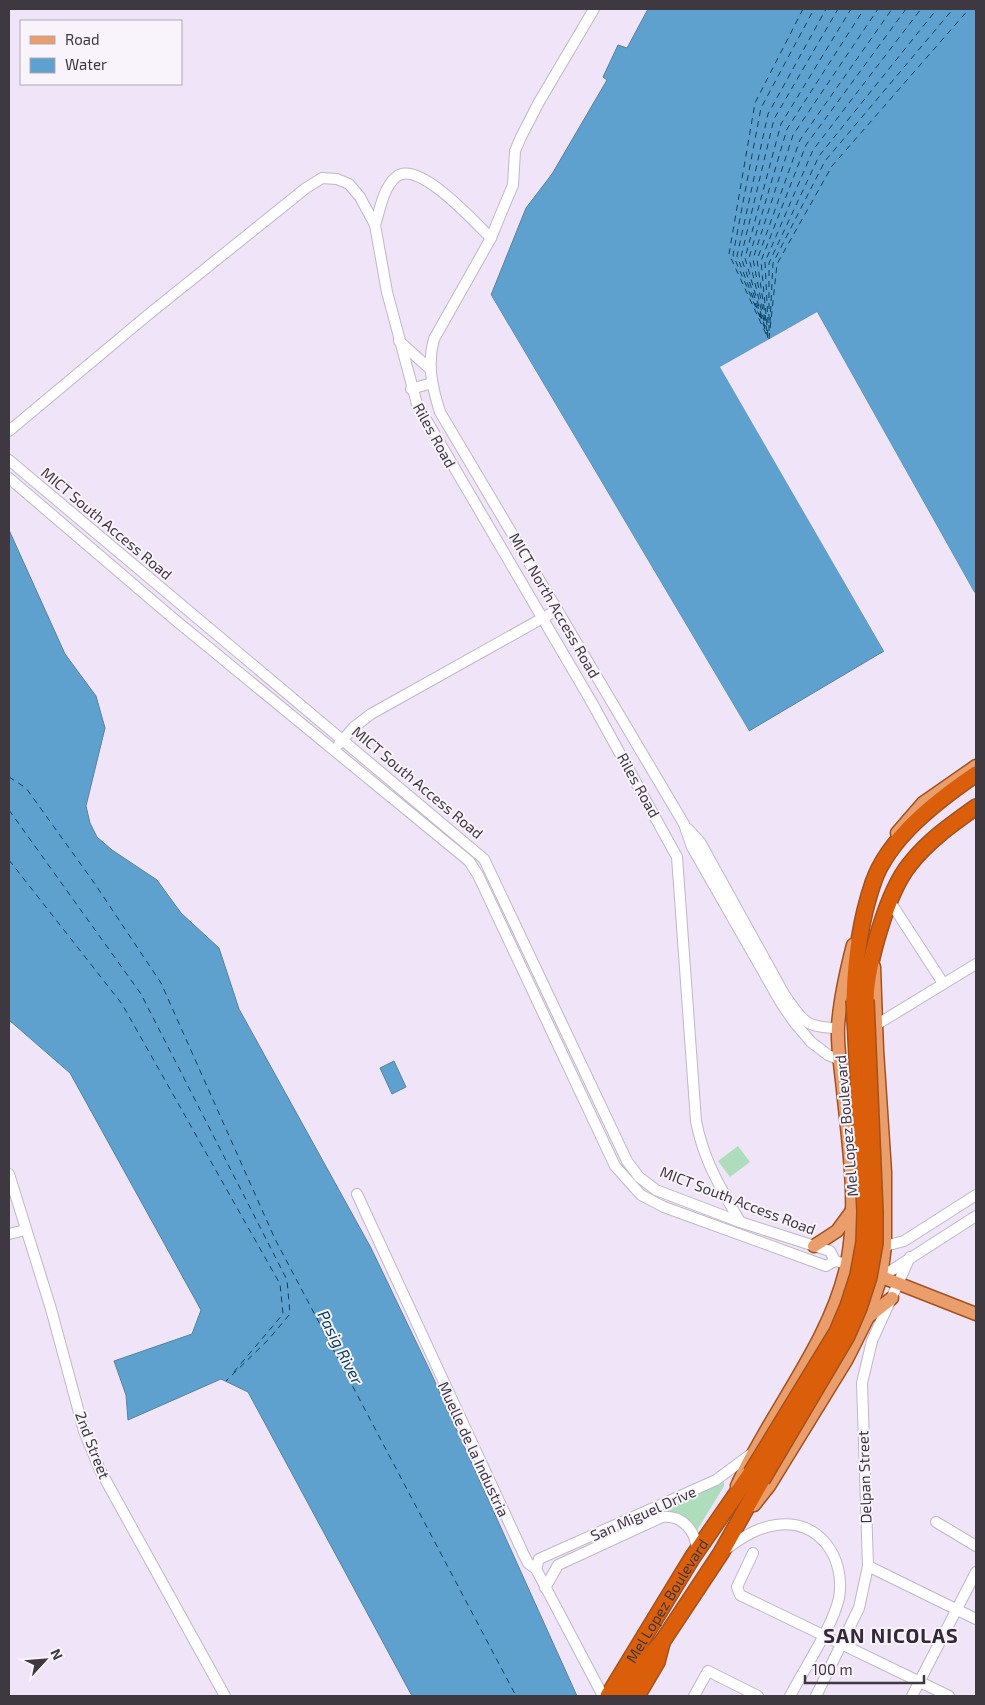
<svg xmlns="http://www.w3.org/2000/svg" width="985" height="1705" font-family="'Exo 2',sans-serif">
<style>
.green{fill:#aeddbc}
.water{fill:#5fa1ce;stroke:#5582a4}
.pier{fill:#f0e4f8}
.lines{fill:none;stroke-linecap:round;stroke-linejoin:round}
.ferry{stroke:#0c4160;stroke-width:1;stroke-dasharray:6 5;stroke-linecap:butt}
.minor-casing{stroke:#c2b6c9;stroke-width:12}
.major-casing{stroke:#a4511d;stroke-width:15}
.highway-casing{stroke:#a4511d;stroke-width:18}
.minor{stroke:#fff;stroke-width:10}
.major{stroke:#e99e6c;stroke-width:12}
.highway{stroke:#db5e0a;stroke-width:15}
.highway-bridge-casing{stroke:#a4511d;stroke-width:18;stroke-linecap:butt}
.highway-bridge{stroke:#db5e0a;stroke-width:15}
.labels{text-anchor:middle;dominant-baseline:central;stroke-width:4;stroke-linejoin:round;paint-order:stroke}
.street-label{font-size:15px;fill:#3e3941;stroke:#f9f4fc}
.water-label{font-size:16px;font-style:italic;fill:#0c4160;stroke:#f9f4fc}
.district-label{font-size:20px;font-weight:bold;letter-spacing:1px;fill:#332938;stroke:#f9f4fc}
</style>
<rect width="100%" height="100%" fill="#f0e4f8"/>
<g class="green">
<path d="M738,1146L750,1162L730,1177L718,1161Z"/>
<path d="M721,1482H724V1486L696,1532C689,1519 682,1515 668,1511L667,1506Z"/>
</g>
<g class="water">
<path d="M648,9H976V591L974,592L817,312L721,367L884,651L749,731L491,295L526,208L552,174L607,80L603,77L618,45L627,48Z"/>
<path d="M9,530L65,654L96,696L105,728L86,806L90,823L97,837L112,850L157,880L181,913L219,948L239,1009L371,1248L431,1373L577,1696H412L248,1392L221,1379L128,1420L126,1395L114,1361L192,1334L201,1310L70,1073L9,1020Z"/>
<path d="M394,1061L406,1087L392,1094L380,1068Z"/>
</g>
<g class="pier">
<path d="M489,292L749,731L747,733L606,498L489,296Z"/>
<path d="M817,312L974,592L972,593L816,315L724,368L886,650L884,651L720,367Z"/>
</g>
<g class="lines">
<g class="ferry">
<path d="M760,317L733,255L761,108L814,9"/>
<path d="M762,319L741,257L774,119L838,9"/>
<path d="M764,321L749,258L787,129L864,9"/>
<path d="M766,321L757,260L800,140L892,9"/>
<path d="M768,323L765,262L813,150L921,9"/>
<path d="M770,323L773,263L825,161L953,9"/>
<path d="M765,329L737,256L768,114L826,9"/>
<path d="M767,331L753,259L793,135L878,9"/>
<path d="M769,331V263L819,156L937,9"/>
<path d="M766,334L729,254L755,103L803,9"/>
<path d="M768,336L761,261L806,145L906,9"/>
<path d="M768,338L745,258L781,124L851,9"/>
<path d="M769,339L777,264L832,166L969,9"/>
<path d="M9,777L26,788L95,884L161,983L275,1239L516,1696"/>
<path d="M9,810L141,994L287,1280L290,1314L268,1340L226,1381"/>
<path d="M9,860L122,1004L280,1284L283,1314L233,1373"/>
</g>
<defs>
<g id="minor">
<path d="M594,9L539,102L521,137L515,151L513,185L502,211L491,238L434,339C427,364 432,387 440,412L684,824L692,847L781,1003L794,1022L811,1042L828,1055L840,1060"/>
<path d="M375,225C380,210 383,188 396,177C418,158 475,223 491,238"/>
<path d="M399,341L430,369"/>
<path d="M411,389L432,383"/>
<path d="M9,431L149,314L306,188L322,178L337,179L349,184L360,197L375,225L387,292L417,404L591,701L677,857L696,1121C704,1162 720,1186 740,1222"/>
<path d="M9,460L484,859L627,1161L639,1177L656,1190L740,1222L830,1251L835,1261L847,1264"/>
<path d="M9,478L174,619L469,861L478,875L615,1166L641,1195L664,1207L826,1266L835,1261"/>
<path d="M339,744L354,727L371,714L557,610"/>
<path d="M688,829L700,842L784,994C803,1021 805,1028 838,1028"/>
<path d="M891,903L943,983"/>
<path d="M876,1025L976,964"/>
<path d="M9,1174L51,1309L84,1431L100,1470L225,1696"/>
<path d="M357,1194L524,1555L528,1563L536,1569L603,1696"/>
<path d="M9,1234L25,1230"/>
<path d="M885,1246L904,1241L976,1195"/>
<path d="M881,1277L976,1216"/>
<path d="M936,1522L976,1546"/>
<path d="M725,1550C741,1538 756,1528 776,1525C819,1518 846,1558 839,1598C833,1626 804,1669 790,1696"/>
<path d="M753,1553L737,1587L740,1595L949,1696"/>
<path d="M868,1566L976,1619"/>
<path d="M536,1569L539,1559L716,1480L751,1454"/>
<path d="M545,1588L558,1565L662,1517C683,1515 696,1531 697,1551"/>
<path d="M694,1696L708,1671L758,1696"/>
<path d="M816,1696L859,1608L868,1566L862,1383L872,1341L910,1257"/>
<path d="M912,1696L976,1572"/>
</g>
<g id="major">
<path d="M897,833L923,803L976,766"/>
<path d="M814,1246L837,1231L851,1212"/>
<path d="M874,1274L976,1314"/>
<path d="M868,1317L892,1298"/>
<path d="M737,1486C769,1413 831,1342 847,1263C858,1206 849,1148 843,1090C841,1069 837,1048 838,1026C840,999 846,972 853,945"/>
<path d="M754,1505L769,1486L847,1359L868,1317L881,1277L885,1246V1172L877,1050L874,967"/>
</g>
<g id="highway">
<path d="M854,1000C855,961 860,921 873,883C888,838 938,800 976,774"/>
<path d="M866,1000C867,964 887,892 910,864C928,841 952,824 976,807"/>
<path id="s1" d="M608,1696L692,1558L751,1473"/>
<path d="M624,1696L648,1657L662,1642L721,1553L762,1480"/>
<path d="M637,1696L657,1662L662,1643"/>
</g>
</defs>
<use href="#minor" class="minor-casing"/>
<use href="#major" class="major-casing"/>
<use href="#highway" class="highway-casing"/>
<use href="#minor" class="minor"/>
<use href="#major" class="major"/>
<use href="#highway" class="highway"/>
<defs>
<g id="highway-bridge">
<path d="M751,1473L837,1332L848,1306L858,1275L864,1242L865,1211L854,1000"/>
<path d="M762,1480L847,1336L859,1308L869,1277L875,1243V1212L866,1000"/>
</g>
</defs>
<use href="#highway-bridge" class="highway-bridge-casing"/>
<use href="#highway-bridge" class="highway-bridge"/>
</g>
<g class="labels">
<g class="street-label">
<text transform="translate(435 435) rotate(61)">Riles Road</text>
<text transform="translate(107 523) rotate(40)">MICT South Access Road</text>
<text transform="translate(555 605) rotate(60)">MICT North Access Road</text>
<text transform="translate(418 782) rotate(40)">MICT South Access Road</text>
<text transform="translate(639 785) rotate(61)">Riles Road</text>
<text transform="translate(846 1126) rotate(-95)">Mel Lopez Boulevard</text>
<text transform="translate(738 1200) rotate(21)">MICT South Access Road</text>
<text transform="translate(93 1445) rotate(69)">2nd Street</text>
<text transform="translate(474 1449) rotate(65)">Muelle de la Industria</text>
<text transform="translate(864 1477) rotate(-92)">Delpan Street</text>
<text transform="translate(643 1513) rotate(-24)">San Miguel Drive</text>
<text stroke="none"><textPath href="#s1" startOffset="112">Mel Lopez Boulevard</textPath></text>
</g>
<g class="water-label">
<text transform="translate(341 1347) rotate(63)">Pasig River</text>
</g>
<g class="district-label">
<text x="891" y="1635">SAN NICOLAS</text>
</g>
</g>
<rect width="985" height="1705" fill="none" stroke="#3e3941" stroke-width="20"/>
<rect x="20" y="20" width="162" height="65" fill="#f9f4fc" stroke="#aea9b1"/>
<rect x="30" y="36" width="25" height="8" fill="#e99e6c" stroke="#aea9b1"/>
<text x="65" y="45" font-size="15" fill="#3e3941">Road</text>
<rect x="30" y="58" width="25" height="15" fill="#5fa1ce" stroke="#aea9b1"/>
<text x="65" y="70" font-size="15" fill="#3e3941">Water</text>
<g transform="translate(45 1660) rotate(64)" stroke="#f9f4fc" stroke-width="4" paint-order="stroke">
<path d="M0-4L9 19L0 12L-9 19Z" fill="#3e3941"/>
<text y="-8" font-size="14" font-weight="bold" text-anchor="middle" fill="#3e3941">N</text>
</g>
<path d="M805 1675v8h119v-8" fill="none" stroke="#3e3941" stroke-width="2.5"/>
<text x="812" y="1675" font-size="15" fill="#3e3941" stroke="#f9f4fc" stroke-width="4" paint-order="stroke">100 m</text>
</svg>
